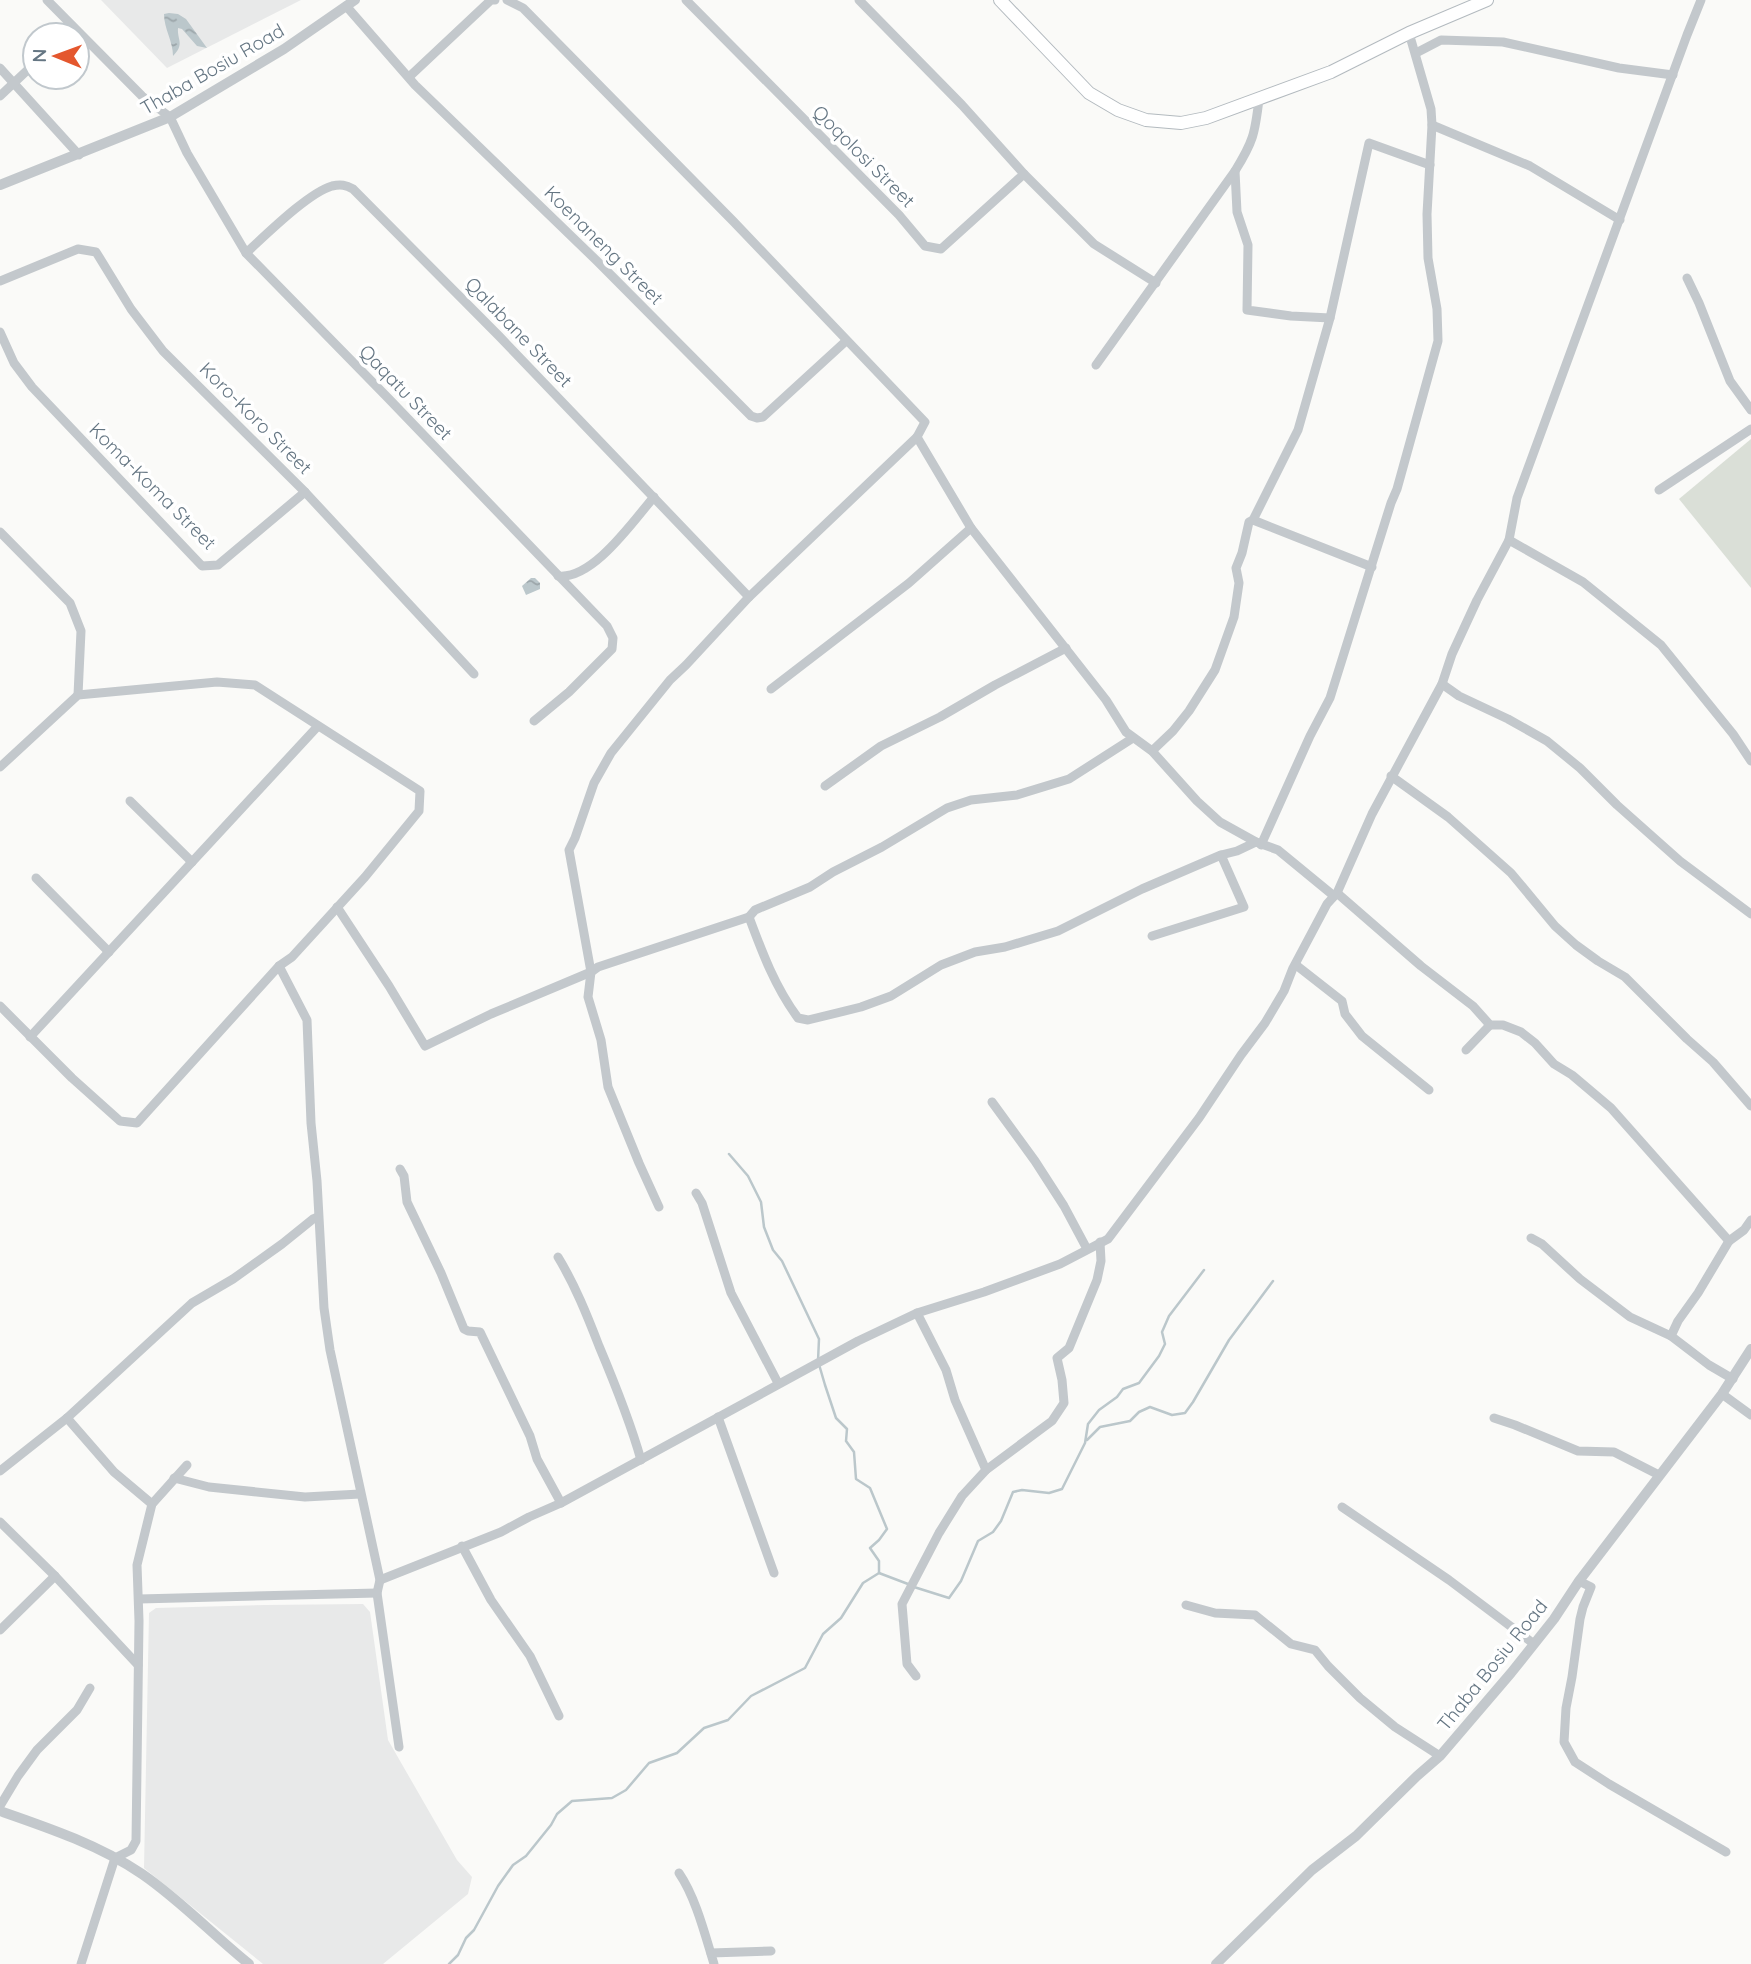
<svg xmlns="http://www.w3.org/2000/svg" width="1751" height="1964" font-family="Quicksand,sans-serif">
<style>
.built{fill:#e8e9e9}
.green{fill:#dadfd7}
.water{fill:url(#water-ripples)}
.lines{fill:none;stroke-linecap:round;stroke-linejoin:round}
.stream{stroke:#bbc7cb;stroke-width:2.5}
.secondary-casing{stroke:#b3babf;stroke-width:14}
.minor{stroke:#c3c8cc;stroke-width:9}
.tertiary{stroke:#c3c8cc;stroke-width:10}
.secondary{stroke:#fff;stroke-width:12}
.labels{text-anchor:middle;dominant-baseline:central;stroke-width:7;stroke-linejoin:round;paint-order:stroke}
.street-label{font-size:19px;fill:#657683;stroke:#fff}
</style>
<defs>
<pattern id="water-ripples" width="26" height="14" patternUnits="userSpaceOnUse" patternTransform="scale(1.75)"><rect width="26" height="14" fill="#bbc7cb"/><path d="M2 4q2-2 4 0t4 0M15 11q2-2 4 0t4 0" fill="none" stroke="#9ca6aa"/></pattern>
</defs>
<rect width="100%" height="100%" fill="#fafaf8"/>
<g class="built">
<path d="M101,0H301L167,68Z"/>
<path d="M363,1604L370,1612L388,1740L457,1860L472,1877L468,1894L383,1964H263L144,1868L149,1613L156,1608L265,1605Z"/>
</g>
<path class="green" d="M1751,439V588L1679,499Z"/>
<g class="water">
<path d="M169,13L178,14L186,19L207,48L197,46L182,29L178,28C177,40 185,44 173,56C173,41 164,29 164,14Z"/>
<path d="M531,578H535L540,583V589L526,595L522,586Z"/>
</g>
<g class="lines">
<g class="stream">
<path d="M1087,1440L1100,1427L1130,1421L1139,1412L1150,1407L1172,1415L1185,1413L1193,1402L1229,1340L1273,1281"/>
<path d="M879,1573L908,1584"/>
<path d="M914,1587L949,1598L961,1581L978,1541L993,1532L1001,1521L1013,1492L1022,1490L1049,1493L1062,1489L1085,1443L1088,1424L1099,1410L1117,1397L1123,1389L1139,1383L1159,1356L1165,1344L1162,1332L1169,1316L1204,1270"/>
<path d="M449,1964L458,1955L466,1938L474,1930L498,1886L513,1865L526,1856L551,1825L557,1814L572,1801L612,1798L626,1790L649,1763L677,1753L704,1728L728,1720L751,1696L805,1668L823,1634L841,1618L863,1583L879,1573V1561L870,1548L879,1540L887,1529L870,1488L856,1479L854,1452L846,1441L847,1429L836,1418L825,1385L818,1361L819,1339L782,1261L773,1250L764,1227L761,1202L748,1176L729,1154"/>
</g>
<defs>
<path id="secondary" d="M1000,0L1089,93L1118,110L1146,120L1181,123L1206,118L1331,72L1409,33L1487,0"/>
</defs>
<use href="#secondary" class="secondary-casing"/>
<g class="minor">
<path d="M47,0L142,96L170,117L187,153L246,253L388,398L607,626L613,638L612,649L569,692L534,721"/>
<path d="M507,0L523,8L733,221L925,422L917,437L971,528"/>
<path d="M686,0L899,215L925,246L941,249L1024,174"/>
<path d="M859,0L962,105L1024,174L1094,244L1156,283"/>
<path d="M347,7L415,85L597,261L751,416L757,418L763,417L846,341"/>
<path d="M63,35L72,26"/>
<path d="M1416,53L1441,40L1503,42L1619,68L1673,75"/>
<path d="M0,68L79,155"/>
<path d="M409,77L491,0H495"/>
<path d="M0,96L35,63"/>
<path d="M1432,125L1530,166L1620,220"/>
<path d="M1235,171L1237,212L1248,245L1247,310L1291,316L1330,318"/>
<path d="M246,253C266,235 308,193 332,186C341,184 346,185 353,189L499,336L749,597"/>
<path d="M1687,278L1699,303L1730,381L1751,410"/>
<path d="M0,281L78,249L96,252L131,309L163,351L305,492L474,674"/>
<path d="M0,332L14,363L32,387L202,566L218,565L305,492"/>
<path d="M1096,365L1235,171C1253,142 1255,134 1259,99"/>
<path d="M1659,490L1751,429"/>
<path d="M1253,520L1372,567"/>
<path d="M0,532L70,603L81,631L78,695"/>
<path d="M1509,540L1583,582L1661,645L1733,734L1751,761"/>
<path d="M558,576C593,580 633,521 654,497"/>
<path d="M1442,684L1459,696L1508,719L1547,741L1580,768L1617,805L1680,861L1751,914"/>
<path d="M771,689L909,583L971,528L1106,700L1126,732L1152,751L1197,801L1220,822L1256,842L1278,850L1334,896"/>
<path d="M1152,751L1173,731L1189,711L1215,670L1234,617L1239,583L1236,568L1242,553L1249,522L1253,520L1298,430L1330,318L1369,143L1430,165"/>
<path d="M0,767L78,695L217,682L255,685L420,791L419,811L365,877L292,957L279,966L137,1123L120,1121L72,1078L0,1006"/>
<path d="M1391,776L1448,817L1511,873L1555,926L1576,945L1598,961L1625,977L1687,1039L1713,1062L1751,1106"/>
<path d="M825,786L881,746L940,717L995,685L1066,648"/>
<path d="M130,801L192,862"/>
<path d="M1261,845L1310,736L1330,698L1391,503L1397,489L1438,341L1437,309L1428,258L1427,214L1432,125L1431,109L1409,33"/>
<path d="M36,878L109,952"/>
<path d="M1337,893L1421,966L1473,1006L1490,1025H1503L1521,1032L1535,1043L1554,1064L1572,1075L1611,1108L1729,1241L1744,1230L1751,1220"/>
<path d="M337,907L389,986L425,1046L491,1014L591,972L598,967L749,917C762,952 775,987 798,1018L808,1020L861,1007L891,996L941,965L975,952L1005,947L1058,931L1142,889L1221,855L1237,851L1256,842"/>
<path d="M749,917L755,910L810,887L833,872L882,847L947,808L971,800L1017,795L1069,779L1133,738"/>
<path d="M1152,936L1244,907L1221,855"/>
<path d="M1296,965L1342,1001L1345,1014L1362,1036L1429,1090"/>
<path d="M279,966L307,1020L311,1123L317,1181L324,1308L330,1350L380,1580L377,1593L399,1747"/>
<path d="M30,1037L318,726"/>
<path d="M1466,1050L1490,1025"/>
<path d="M992,1102L1035,1161L1064,1206L1087,1249"/>
<path d="M400,1169L404,1176L407,1202L441,1273L464,1329L468,1331L480,1332L530,1436L537,1459L561,1503"/>
<path d="M696,1193L702,1203L731,1293L778,1383"/>
<path d="M659,1207L639,1163L608,1087L601,1040L588,997L591,972L569,850L575,838L594,783L611,753L670,680L686,665L749,597L917,437"/>
<path d="M1531,1238L1542,1244L1580,1279L1630,1317L1671,1336L1709,1365L1733,1379"/>
<path d="M558,1257C575,1285 587,1315 599,1346C615,1384 630,1421 641,1460"/>
<path d="M917,1313L946,1370L955,1400L986,1470"/>
<path d="M1671,1336L1678,1321L1698,1293L1729,1241"/>
<path d="M1722,1394L1751,1415"/>
<path d="M718,1417L774,1573"/>
<path d="M67,1418L114,1472L152,1504"/>
<path d="M1494,1418L1515,1425L1578,1451L1614,1452L1659,1475"/>
<path d="M0,1471L67,1418L192,1303L233,1279L282,1244L313,1219L318,1217"/>
<path d="M174,1478L209,1487L305,1497L360,1494"/>
<path d="M1342,1507L1449,1580L1534,1644"/>
<path d="M0,1522L55,1576L138,1665"/>
<path d="M462,1546L491,1600L530,1656L559,1716"/>
<path d="M380,1580L501,1532L529,1517L561,1503L858,1341L917,1313L984,1292L1060,1264L1108,1239L1199,1118L1241,1055L1265,1023L1284,991L1293,968L1327,904L1337,893L1372,814L1442,684L1452,654L1477,600L1509,540L1517,498L1687,35L1701,0"/>
<path d="M1579,1581L1591,1587L1583,1607L1580,1619L1572,1677L1566,1708L1564,1742L1575,1762L1609,1784L1726,1852"/>
<path d="M139,1599L377,1593"/>
<path d="M1186,1605L1215,1613L1255,1615L1291,1644L1315,1650L1328,1666L1360,1698L1395,1727L1440,1756"/>
<path d="M0,1630L55,1576"/>
<path d="M916,1676L907,1664L902,1604L939,1533L962,1496L986,1470L1052,1421L1064,1403L1062,1380L1057,1358L1069,1348L1097,1280L1101,1261L1100,1242"/>
<path d="M0,1806L18,1776L37,1750L77,1710L90,1688"/>
<path d="M679,1873C696,1898 705,1935 714,1964"/>
<path d="M711,1953L771,1951"/>
<path d="M81,1964L115,1858L131,1850L136,1841L139,1621L137,1565L152,1504L187,1465"/>
</g>
<g class="tertiary">
<path d="M0,185L170,117L284,49L355,0"/>
<path d="M0,1811C49,1828 99,1845 142,1874C180,1900 213,1935 249,1964"/>
<path d="M1216,1964L1312,1870L1356,1836L1417,1776L1440,1756L1511,1673L1554,1619L1579,1581L1722,1394L1751,1349"/>
</g>
<use href="#secondary" class="secondary"/>
</g>
<g class="labels">
<g class="street-label">
<text transform="translate(212 69) rotate(-30)">Thaba Bosiu Road</text>
<text transform="translate(864 156) rotate(45)">Qoqolosi Street</text>
<text transform="translate(604 245) rotate(45)">Koenaneng Street</text>
<text transform="translate(519 332) rotate(46)">Qalabane Street</text>
<text transform="translate(406 392) rotate(46)">Qaqatu Street</text>
<text transform="translate(256 418) rotate(45)">Koro-Koro Street</text>
<text transform="translate(153 486) rotate(45)">Koma-Koma Street</text>
<text transform="translate(1492 1665) rotate(-51)">Thaba Bosiu Road</text>
</g>
</g>
<g transform="translate(56 56) rotate(271)"><circle r="33" fill="#ffffff" stroke="#c1c8cd" stroke-width="2"/>
<path d="M0-5L12 26L0 18L-12 26Z" fill="#e4572e"/>
<text y="-10" font-size="19" font-weight="bold" text-anchor="middle" fill="#657683">N</text>
</g>
</svg>
